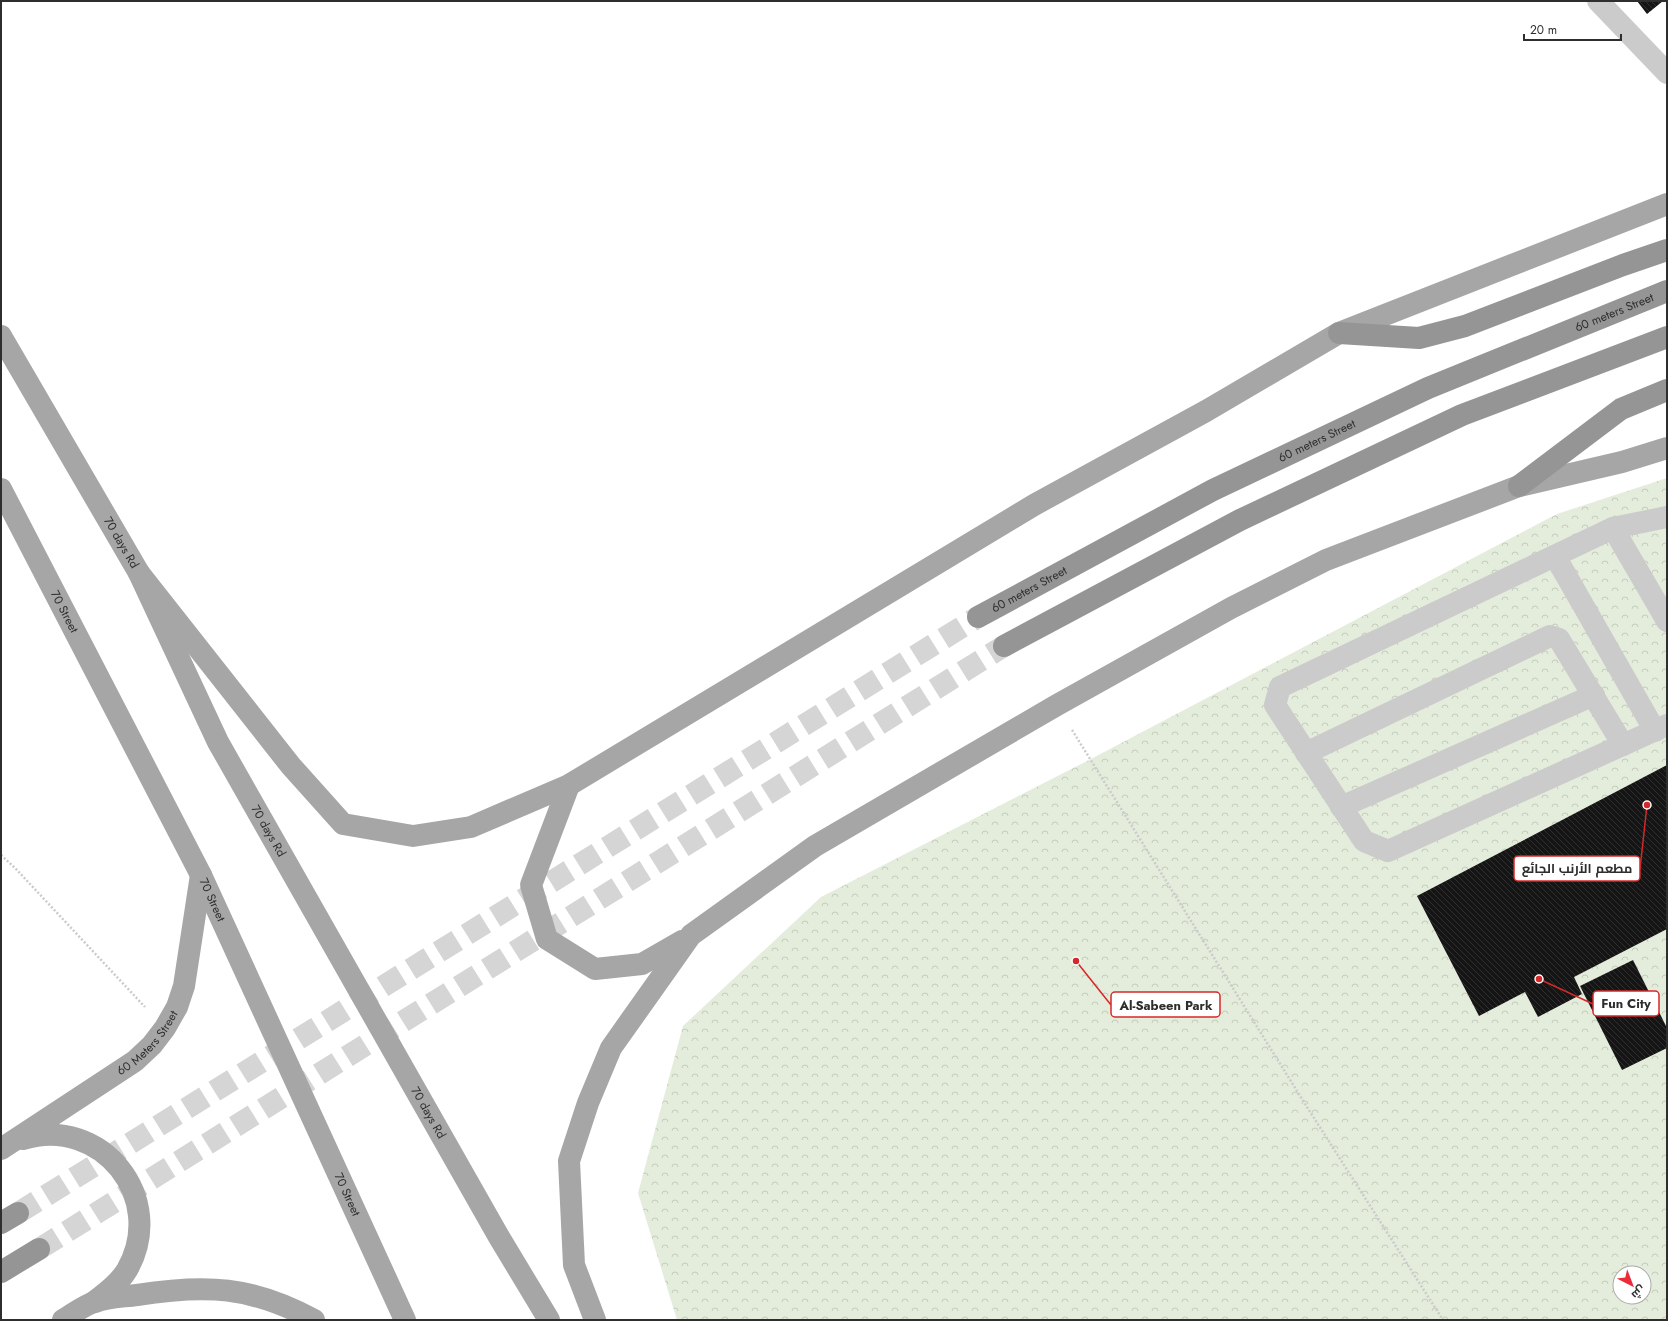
<svg xmlns="http://www.w3.org/2000/svg" width="1668" height="1321" font-family="Jost,Cairo,sans-serif">
<style>
.park{fill:url(#park-crowns);fill-rule:evenodd}
.building{fill:url(#building-back-hatch)}
.lines{fill:none;stroke-linecap:round;stroke-linejoin:round}
.highway-tunnel{stroke:#d5d5d5;stroke-width:22;stroke-dasharray:22 11;stroke-linecap:butt}
.path{stroke:#cbcbcb;stroke-width:2.5;stroke-dasharray:2 2;stroke-linecap:butt}
.minor{stroke:#cbcbcb;stroke-width:22}
.major{stroke:#a6a6a6;stroke-width:22}
.highway{stroke:#959595;stroke-width:22}
.labels{text-anchor:middle;dominant-baseline:central;stroke-width:4;stroke-linejoin:round;paint-order:stroke}
.street-label{font-size:12px;fill:#2e2e2e;stroke:#fff}
.leader{fill:none;stroke:#d62828;stroke-width:1.5}
.callout-dot{fill:#d62828;stroke:#fff;stroke-width:1.5}
.callout{fill:#fff;stroke:#d62828;stroke-width:1.5}
.callout-label{font-size:13px;text-anchor:middle;font-weight:bold;fill:#2e2e2e}
</style>
<defs>
<pattern id="park-crowns" width="20" height="18" patternUnits="userSpaceOnUse"><rect width="20" height="18" fill="#e4ecdb"/><path d="M2 6a3 3 0 1 1 6 0M12 15a3 3 0 1 1 6 0" fill="none" stroke="#c4cbbc"/></pattern>
<pattern id="building-back-hatch" width="6" height="6" patternUnits="userSpaceOnUse"><rect width="6" height="6" fill="#151515"/><path d="M-1 5l2 2M0 0l6 6M5-1l2 2" fill="none" stroke="#2f2f2f"/></pattern>
</defs>
<rect width="100%" height="100%" fill="#fff"/>
<path class="park" d="M1667,478V1320H677L638,1193L683,1026L821,897L1089,760L1557,514ZM1620,1273H1644V1297H1620Z"/>
<g class="building">
<path d="M1637,1H1663L1647,14Z"/>
<path d="M1667,765V929L1574,977L1582,994L1538,1017L1525,992L1479,1016L1417,896Z"/>
<path d="M1633,960L1667,1028V1048L1622,1070L1580,986Z"/>
</g>
<g class="lines">
<g class="highway-tunnel">
<path d="M18,1213L978,617"/>
<path d="M39,1249L1004,646"/>
</g>
<g class="path">
<path d="M1072,730L1307,1107L1443,1320"/>
<path d="M1,855L16,869L145,1007"/>
</g>
<g class="minor">
<path d="M1598,1L1667,73"/>
<path d="M1667,517L1613,528L1280,687L1275,705L1364,841L1388,851L1667,725"/>
<path d="M1613,528L1667,621"/>
<path d="M1555,556L1655,731"/>
<path d="M1306,753L1550,636L1559,639L1623,745"/>
<path d="M1341,807L1594,695"/>
</g>
<g class="major">
<path id="s1" d="M1,336L139,573L218,742L499,1237L549,1320"/>
<path id="s2" d="M1,489L201,875L405,1320"/>
<path d="M139,573L291,766L343,824L413,836L471,827L569,785L1034,505L1206,411L1339,333L1667,204"/>
<path d="M569,785L531,885L547,939L595,969L642,964L682,941"/>
<path d="M23,1139C101,1115 168,1198 127,1270C119,1283 107,1292 94,1302"/>
<path id="s3" d="M1,1149L135,1061L152,1045L165,1028L177,1007L184,986L201,875"/>
<path d="M63,1320C73,1314 84,1305 95,1302C107,1297 123,1297 137,1295C206,1284 251,1286 314,1320"/>
<path d="M595,1320L574,1265L569,1161L588,1103L611,1048L691,935L815,846L1057,705L1231,608L1326,560L1519,486L1622,462L1667,448"/>
</g>
<g class="highway">
<path d="M1339,333L1419,338L1465,326L1623,265L1667,250"/>
<path d="M1519,486L1621,409L1667,390"/>
<path id="s4" d="M978,617L1213,490L1428,388L1667,291"/>
<path d="M1004,646L1240,520L1462,415L1667,337"/>
<path d="M1,1223L18,1213"/>
<path d="M1,1272L39,1249"/>
</g>
</g>
<g class="labels">
<g class="street-label">
<text stroke="none"><textPath href="#s4" startOffset="706">60 meters Street</textPath></text>
<text stroke="none"><textPath href="#s4" startOffset="382">60 meters Street</textPath></text>
<text stroke="none"><textPath href="#s1" startOffset="239">70 days Rd</textPath></text>
<text stroke="none"><textPath href="#s4" startOffset="58">60 meters Street</textPath></text>
<text stroke="none"><textPath href="#s2" startOffset="138">70 Street</textPath></text>
<text stroke="none"><textPath href="#s1" startOffset="563">70 days Rd</textPath></text>
<text stroke="none"><textPath href="#s2" startOffset="462">70 Street</textPath></text>
<text stroke="none"><textPath href="#s3" startOffset="182">60 Meters Street</textPath></text>
<text stroke="none"><textPath href="#s1" startOffset="887">70 days Rd</textPath></text>
<text stroke="none"><textPath href="#s2" startOffset="786">70 Street</textPath></text>
</g>
</g>
<path class="leader" d="M1647 805L1640 869M1539 979L1593 1004M1076 961L1111 1005"/>
<g class="callout-dot">
<circle cx="1647" cy="805" r="4"/>
<circle cx="1539" cy="979" r="4"/>
<circle cx="1076" cy="961" r="4"/>
</g>
<g class="callout">
<rect x="1514" y="856" width="126" height="25" rx="4"/>
<rect x="1593" y="991" width="66" height="25" rx="4"/>
<rect x="1111" y="992" width="109" height="25" rx="4"/>
</g>
<g class="callout-label">
<text x="1577" y="873">مطعم الأرنب الجائع</text>
<text x="1626" y="1008">Fun City</text>
<text x="1166" y="1010">Al-Sabeen Park</text>
</g>
<rect width="1668" height="1321" fill="none" stroke="#2e2e2e" stroke-width="4"/>
<g transform="translate(1632 1285) rotate(138)"><circle r="19" fill="#ffffff" stroke="#ababab"/>
<path d="M0-3L7 15L0 10L-7 15Z" fill="#eb2a3a"/>
<text y="-6" font-size="11" font-weight="bold" text-anchor="middle" fill="#2e2e2e">ش</text>
</g>
<path d="M1524 34v6h97v-6" fill="none" stroke="#2e2e2e" stroke-width="2"/>
<text x="1530" y="34" font-size="12" fill="#2e2e2e" stroke="#ffffff" stroke-width="3" paint-order="stroke">20 m</text>
</svg>
